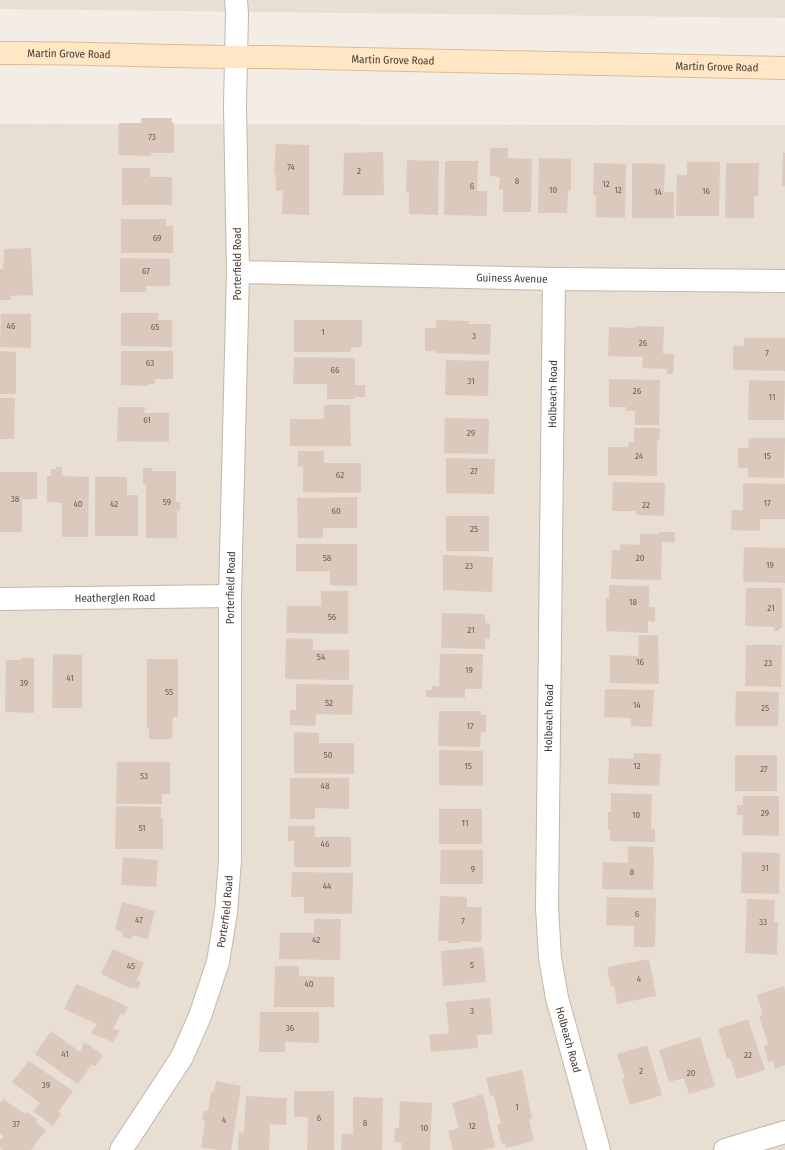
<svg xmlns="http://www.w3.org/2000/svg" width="785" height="1150" font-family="'Fira Sans Condensed',sans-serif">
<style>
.residential{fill:#e9ded2}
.building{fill:#dac9bc}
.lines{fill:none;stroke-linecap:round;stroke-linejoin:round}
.minor-casing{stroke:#c3b6aa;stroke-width:24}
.secondary-casing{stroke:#dcbb92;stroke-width:24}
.minor{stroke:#fff;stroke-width:22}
.secondary{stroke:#ffe6c4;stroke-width:22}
.labels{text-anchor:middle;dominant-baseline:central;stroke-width:3.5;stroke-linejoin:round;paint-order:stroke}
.number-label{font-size:9px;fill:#6c5f56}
.street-label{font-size:11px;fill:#473c34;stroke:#fff}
</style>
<rect width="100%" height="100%" fill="#f4ede5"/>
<g class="residential">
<path d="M0,0H785V18L0,9Z"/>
<path d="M0,124L785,125V1150H0Z"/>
</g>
<g class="building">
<path d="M141,118H172V123H174V153H151V156L118,155L119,123H141Z"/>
<path d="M276,144L309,145V215L282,214L283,191H276V175L274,174Z"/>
<path d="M490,148H508V158L532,159L531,212H503V190H499L500,177L490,176Z"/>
<path d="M383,152L384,195H343L344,153Z"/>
<path d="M783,153H785V186H782Z"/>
<path d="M539,158L571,159V191H568L567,213H538Z"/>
<path d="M407,160L439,161L438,215L409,214V193L406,192Z"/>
<path d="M445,161H478L477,191H487V216L444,215Z"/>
<path d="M687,162H720L719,216H676L677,175H687Z"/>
<path d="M594,163L626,164L625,218L596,217V195H593Z"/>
<path d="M632,163L665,164L664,192H674V218H632Z"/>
<path d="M726,163H759L758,196H754V218H725Z"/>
<path d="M122,168H150V177H172V205H122Z"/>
<path d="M121,219H166V226H173V253H121Z"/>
<path d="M31,248L33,295L11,296V300H0V269H3V264H4V249Z"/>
<path d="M120,258L170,259V286H146V292H120Z"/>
<path d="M121,313H159L158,320H172V347L121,346Z"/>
<path d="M1,314H31V348L0,347Z"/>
<path d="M294,320H362V347H351V352H294Z"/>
<path d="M436,320L469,321V324H491L490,355L435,353V351H425V328H436Z"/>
<path d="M636,326L664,327L663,354H674L673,374H667V369L642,368L643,357L608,356L609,327L636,328Z"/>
<path d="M744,338H785V371L733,370V346H744Z"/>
<path d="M0,351L16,352V394H0Z"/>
<path d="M121,351H173V379H155V384H148V386L121,385Z"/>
<path d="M294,357L355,358V385H365V397H355V399H327V384H293Z"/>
<path d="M446,360L489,361L488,396L445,395Z"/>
<path d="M609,379L660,380L659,425H635V411H626V407H609Z"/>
<path d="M749,380L785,381L784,420H748Z"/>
<path d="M0,398H15L14,439H0Z"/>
<path d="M324,405H350L351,446H290V419H324Z"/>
<path d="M118,407H145L144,413H169V442L117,441Z"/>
<path d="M445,418L489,419L488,454L444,453Z"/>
<path d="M634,428H660L659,441H657V476L608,475V447H628L629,442H634Z"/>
<path d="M749,438H785L784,478L748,477V468H738V448H748Z"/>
<path d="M298,451H324V463H361V493L303,492V466L298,467Z"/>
<path d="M446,458L495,459L494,494L446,493Z"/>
<path d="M56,467H62V476L89,477L88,537H62V503L47,502V476H51V469H56Z"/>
<path d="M143,468H152V471H176V502H180V511H177V538H146V484H143Z"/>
<path d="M0,472H37V499H22V532H0Z"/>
<path d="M95,477H127V495H138V536H95Z"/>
<path d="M613,482L665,483L664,516L636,515V511H612Z"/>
<path d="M743,483L785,484V519H760V531L731,530L732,510H743Z"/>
<path d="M357,497V528H323V538H298L297,498Z"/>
<rect x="446" y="516" width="43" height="35"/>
<path d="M659,532H675V542H662L661,580L611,579L612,550H620V544L640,545V534H659Z"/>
<path d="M296,544H357V586L330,585V571H296Z"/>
<path d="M744,547L785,548V583L743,582Z"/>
<path d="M443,555L493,557L492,592L443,590Z"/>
<path d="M609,585L649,586V607H655V622L648,621V633L606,631V598H609Z"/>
<path d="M746,588H782V628H779V631H774V627L745,626Z"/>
<path d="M321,591H348V634L286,633L287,606H321Z"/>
<path d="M442,613L485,614V623L490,624V639H485V649L441,648Z"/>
<path d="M639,635H658L659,684L610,683V655L638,656Z"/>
<path d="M286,638L313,639V650H349V680L285,679Z"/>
<path d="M746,645H782L781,687L745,686Z"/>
<path d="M53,654L82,655V708H52Z"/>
<path d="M440,654H483L482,689H465V698L426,697V690H432V686H439Z"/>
<path d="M21,658H34V713L5,712L6,660H21Z"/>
<path d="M147,659H178V717H173L172,739H149V728H147Z"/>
<path d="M296,684L353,685L352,715L316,714L315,726L290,725V710H296Z"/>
<path d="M605,689L654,690L652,727L631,726V718L604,717Z"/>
<path d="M736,691L779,692L778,726H735Z"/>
<path d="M439,711H481V715H486V732H481L480,747L438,746Z"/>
<path d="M294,732L319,733V743H354V774L294,773Z"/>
<path d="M439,750L483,751V786L439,785Z"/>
<path d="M634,753L661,754L659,786L608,784L609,758L633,759Z"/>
<rect x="735" y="755" width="42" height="36"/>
<path d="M117,762H170V794H162V804H116Z"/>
<path d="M290,778H349V809L315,808V819H290Z"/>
<path d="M611,793L652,794L651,829H655V842L610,841V830H608V812H611Z"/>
<path d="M743,796H779V836L742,835L743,815H737V805H743Z"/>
<path d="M116,806L161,807V818H163V849H115Z"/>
<rect x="439" y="809" width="43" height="35"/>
<path d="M288,826H315V837H351V867H294V841H288Z"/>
<path d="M628,846L653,847V857H654L653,890L602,889L603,862L628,863Z"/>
<path d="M441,850H483V884H440Z"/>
<path d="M742,852L780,853L779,894L741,893Z"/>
<path d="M123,857L158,860L156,887L121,885Z"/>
<path d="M292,872L353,873L352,914L304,913V897H291Z"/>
<path d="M440,896L467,897V907H482L481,942L461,941V943H448V941H438Z"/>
<path d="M607,897L656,898L655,947H634V926L606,925Z"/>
<path d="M747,899L775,900L774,922H778L777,955L745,953Z"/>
<path d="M122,902L155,911L148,939L132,935L131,939L122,937L123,932L115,930Z"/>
<path d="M314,919H341L340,960L279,959L280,933H314Z"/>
<path d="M483,947L486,982L443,986L441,951Z"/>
<path d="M113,949L144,963L137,980L141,982L138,989L133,987L132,989L101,974Z"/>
<path d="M649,959L656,996L617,1004L614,986L611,987L607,967Z"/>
<path d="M275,966H299V976L334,977V1007H274Z"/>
<path d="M76,984L125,1005L124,1006L128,1007L124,1015L121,1013L113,1029L120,1030L113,1042L91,1033L97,1024L64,1009Z"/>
<path d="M784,986L785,991V1065L775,1069L773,1061L768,1062L764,1046L768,1044L759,1016L763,1015L757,995Z"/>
<path d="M490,998L493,1034L477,1035L478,1048L431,1052L429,1035L449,1033L446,1002Z"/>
<path d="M260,1012H319V1043L285,1042V1052H259Z"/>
<path d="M748,1019L765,1070L737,1079L730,1058L727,1059L718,1029Z"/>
<path d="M51,1031L80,1052L84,1042L103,1055L96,1066L91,1065L78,1084L35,1054Z"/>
<path d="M700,1037L715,1086L689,1094L684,1078L669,1082L659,1050Z"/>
<path d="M647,1045L662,1095L630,1105L622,1079L625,1078L617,1054Z"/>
<path d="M29,1061L73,1091L58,1112L61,1114L53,1126L33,1111L40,1103L12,1082Z"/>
<path d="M522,1070L532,1118L529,1119L534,1141L506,1148L505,1143L502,1144L497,1125L501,1124L494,1096H490L486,1078Z"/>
<path d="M216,1081L241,1086L231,1150H217L201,1147L205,1121L202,1120L204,1110L208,1111L211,1092H214Z"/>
<path d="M294,1091H334V1150H307L308,1117H294Z"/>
<path d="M483,1094L495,1147L481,1150H453L448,1131L459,1128L452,1103Z"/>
<path d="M246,1096L287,1098L286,1125L270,1124L269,1150H238L239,1132L244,1133Z"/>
<path d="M353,1097L383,1098L382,1150H341L342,1134H353Z"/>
<path d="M3,1099L25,1114L26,1112L37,1119L36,1122L46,1130L31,1150H3L0,1147V1140L4,1136L0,1133V1103Z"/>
<path d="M400,1101L432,1103L430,1150H401L402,1143L394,1142L395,1128H399Z"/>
</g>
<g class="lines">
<defs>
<g id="minor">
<path id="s1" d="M238,272L554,279L785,281"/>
<path id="s2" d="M554,279L547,908L550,958L557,998L599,1150"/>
<path id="s3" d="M0,599L230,596"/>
<path id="s4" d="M121,1150L182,1057L200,1016L218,962L226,912L230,860V596L238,272L235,105L237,13L236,0"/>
<path d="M725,1150L785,1132"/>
</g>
<g id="secondary">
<path id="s5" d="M0,53C89,52 179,58 268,57L785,68"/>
</g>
</defs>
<use href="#minor" class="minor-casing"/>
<use href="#secondary" class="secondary-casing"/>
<use href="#minor" class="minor"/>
<use href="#secondary" class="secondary"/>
</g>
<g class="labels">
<g class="number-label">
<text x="152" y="137">73</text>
<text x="291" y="167">74</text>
<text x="359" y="171">2</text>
<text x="517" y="181">8</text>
<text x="606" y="184">12</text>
<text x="472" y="186">6</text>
<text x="553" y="190">10</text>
<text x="618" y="190">12</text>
<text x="706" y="191">16</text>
<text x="658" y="192">14</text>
<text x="157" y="238">69</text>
<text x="146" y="271">67</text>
<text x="11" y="326">46</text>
<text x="155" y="327">65</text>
<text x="323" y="332">1</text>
<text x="474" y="336">3</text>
<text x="643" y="343">26</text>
<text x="767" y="353">7</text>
<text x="150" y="363">63</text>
<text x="335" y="370">66</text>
<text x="471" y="381">31</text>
<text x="637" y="391">26</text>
<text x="772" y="397">11</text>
<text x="147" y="420">61</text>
<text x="471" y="433">29</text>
<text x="639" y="456">24</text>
<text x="767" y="456">15</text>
<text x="474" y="471">27</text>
<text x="340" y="475">62</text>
<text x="15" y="499">38</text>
<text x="167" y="502">59</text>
<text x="767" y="503">17</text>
<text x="78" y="504">40</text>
<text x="114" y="504">42</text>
<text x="646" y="505">22</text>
<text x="336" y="511">60</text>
<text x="474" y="529">25</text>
<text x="327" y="558">58</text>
<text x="640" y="558">20</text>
<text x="770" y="565">19</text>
<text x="469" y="566">23</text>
<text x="633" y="602">18</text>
<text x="771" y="608">21</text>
<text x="332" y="617">56</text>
<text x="471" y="630">21</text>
<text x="321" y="657">54</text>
<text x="640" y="662">16</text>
<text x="768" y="663">23</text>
<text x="469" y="670">19</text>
<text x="70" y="678">41</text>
<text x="24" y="683">39</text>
<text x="169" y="692">55</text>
<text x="329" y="703">52</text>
<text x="637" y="705">14</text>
<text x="765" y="708">25</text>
<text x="470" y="726">17</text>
<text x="328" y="755">50</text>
<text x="468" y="766">15</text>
<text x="637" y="766">12</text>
<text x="764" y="769">27</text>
<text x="144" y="776">53</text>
<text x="325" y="786">48</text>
<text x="765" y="813">29</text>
<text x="636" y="815">10</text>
<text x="465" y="823">11</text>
<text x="142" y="828">51</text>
<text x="325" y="844">46</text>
<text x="765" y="868">31</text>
<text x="473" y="869">9</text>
<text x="632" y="872">8</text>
<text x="327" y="886">44</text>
<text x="637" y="914">6</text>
<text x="139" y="920">47</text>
<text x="463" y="921">7</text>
<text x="763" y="922">33</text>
<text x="316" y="940">42</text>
<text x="472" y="965">5</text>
<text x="131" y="966">45</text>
<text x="639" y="979">4</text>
<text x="309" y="984">40</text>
<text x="472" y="1011">3</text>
<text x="290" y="1028">36</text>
<text x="65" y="1054">41</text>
<text x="748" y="1055">22</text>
<text x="641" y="1071">2</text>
<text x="691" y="1073">20</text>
<text x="46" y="1085">39</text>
<text x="517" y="1107">1</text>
<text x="319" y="1118">6</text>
<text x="224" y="1120">4</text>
<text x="365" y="1123">8</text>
<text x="16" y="1124">37</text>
<text x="472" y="1126">12</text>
<text x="424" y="1128">10</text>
</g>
<g class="street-label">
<text stroke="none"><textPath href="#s5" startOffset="69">Martin Grove Road</textPath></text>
<text stroke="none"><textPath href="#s5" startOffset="393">Martin Grove Road</textPath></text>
<text stroke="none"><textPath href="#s5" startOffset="717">Martin Grove Road</textPath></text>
<text transform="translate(237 264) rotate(-90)">Porterfield Road</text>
<text stroke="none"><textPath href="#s1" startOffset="274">Guiness Avenue</textPath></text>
<text transform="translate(553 394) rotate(-89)">Holbeach Road</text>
<text stroke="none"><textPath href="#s4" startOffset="588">Porterfield Road</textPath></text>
<text stroke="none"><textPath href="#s3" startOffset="115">Heatherglen Road</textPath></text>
<text transform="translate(549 718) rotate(-89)">Holbeach Road</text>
<text stroke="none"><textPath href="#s4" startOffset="264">Porterfield Road</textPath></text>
<text stroke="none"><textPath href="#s2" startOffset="763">Holbeach Road</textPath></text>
</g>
</g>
</svg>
